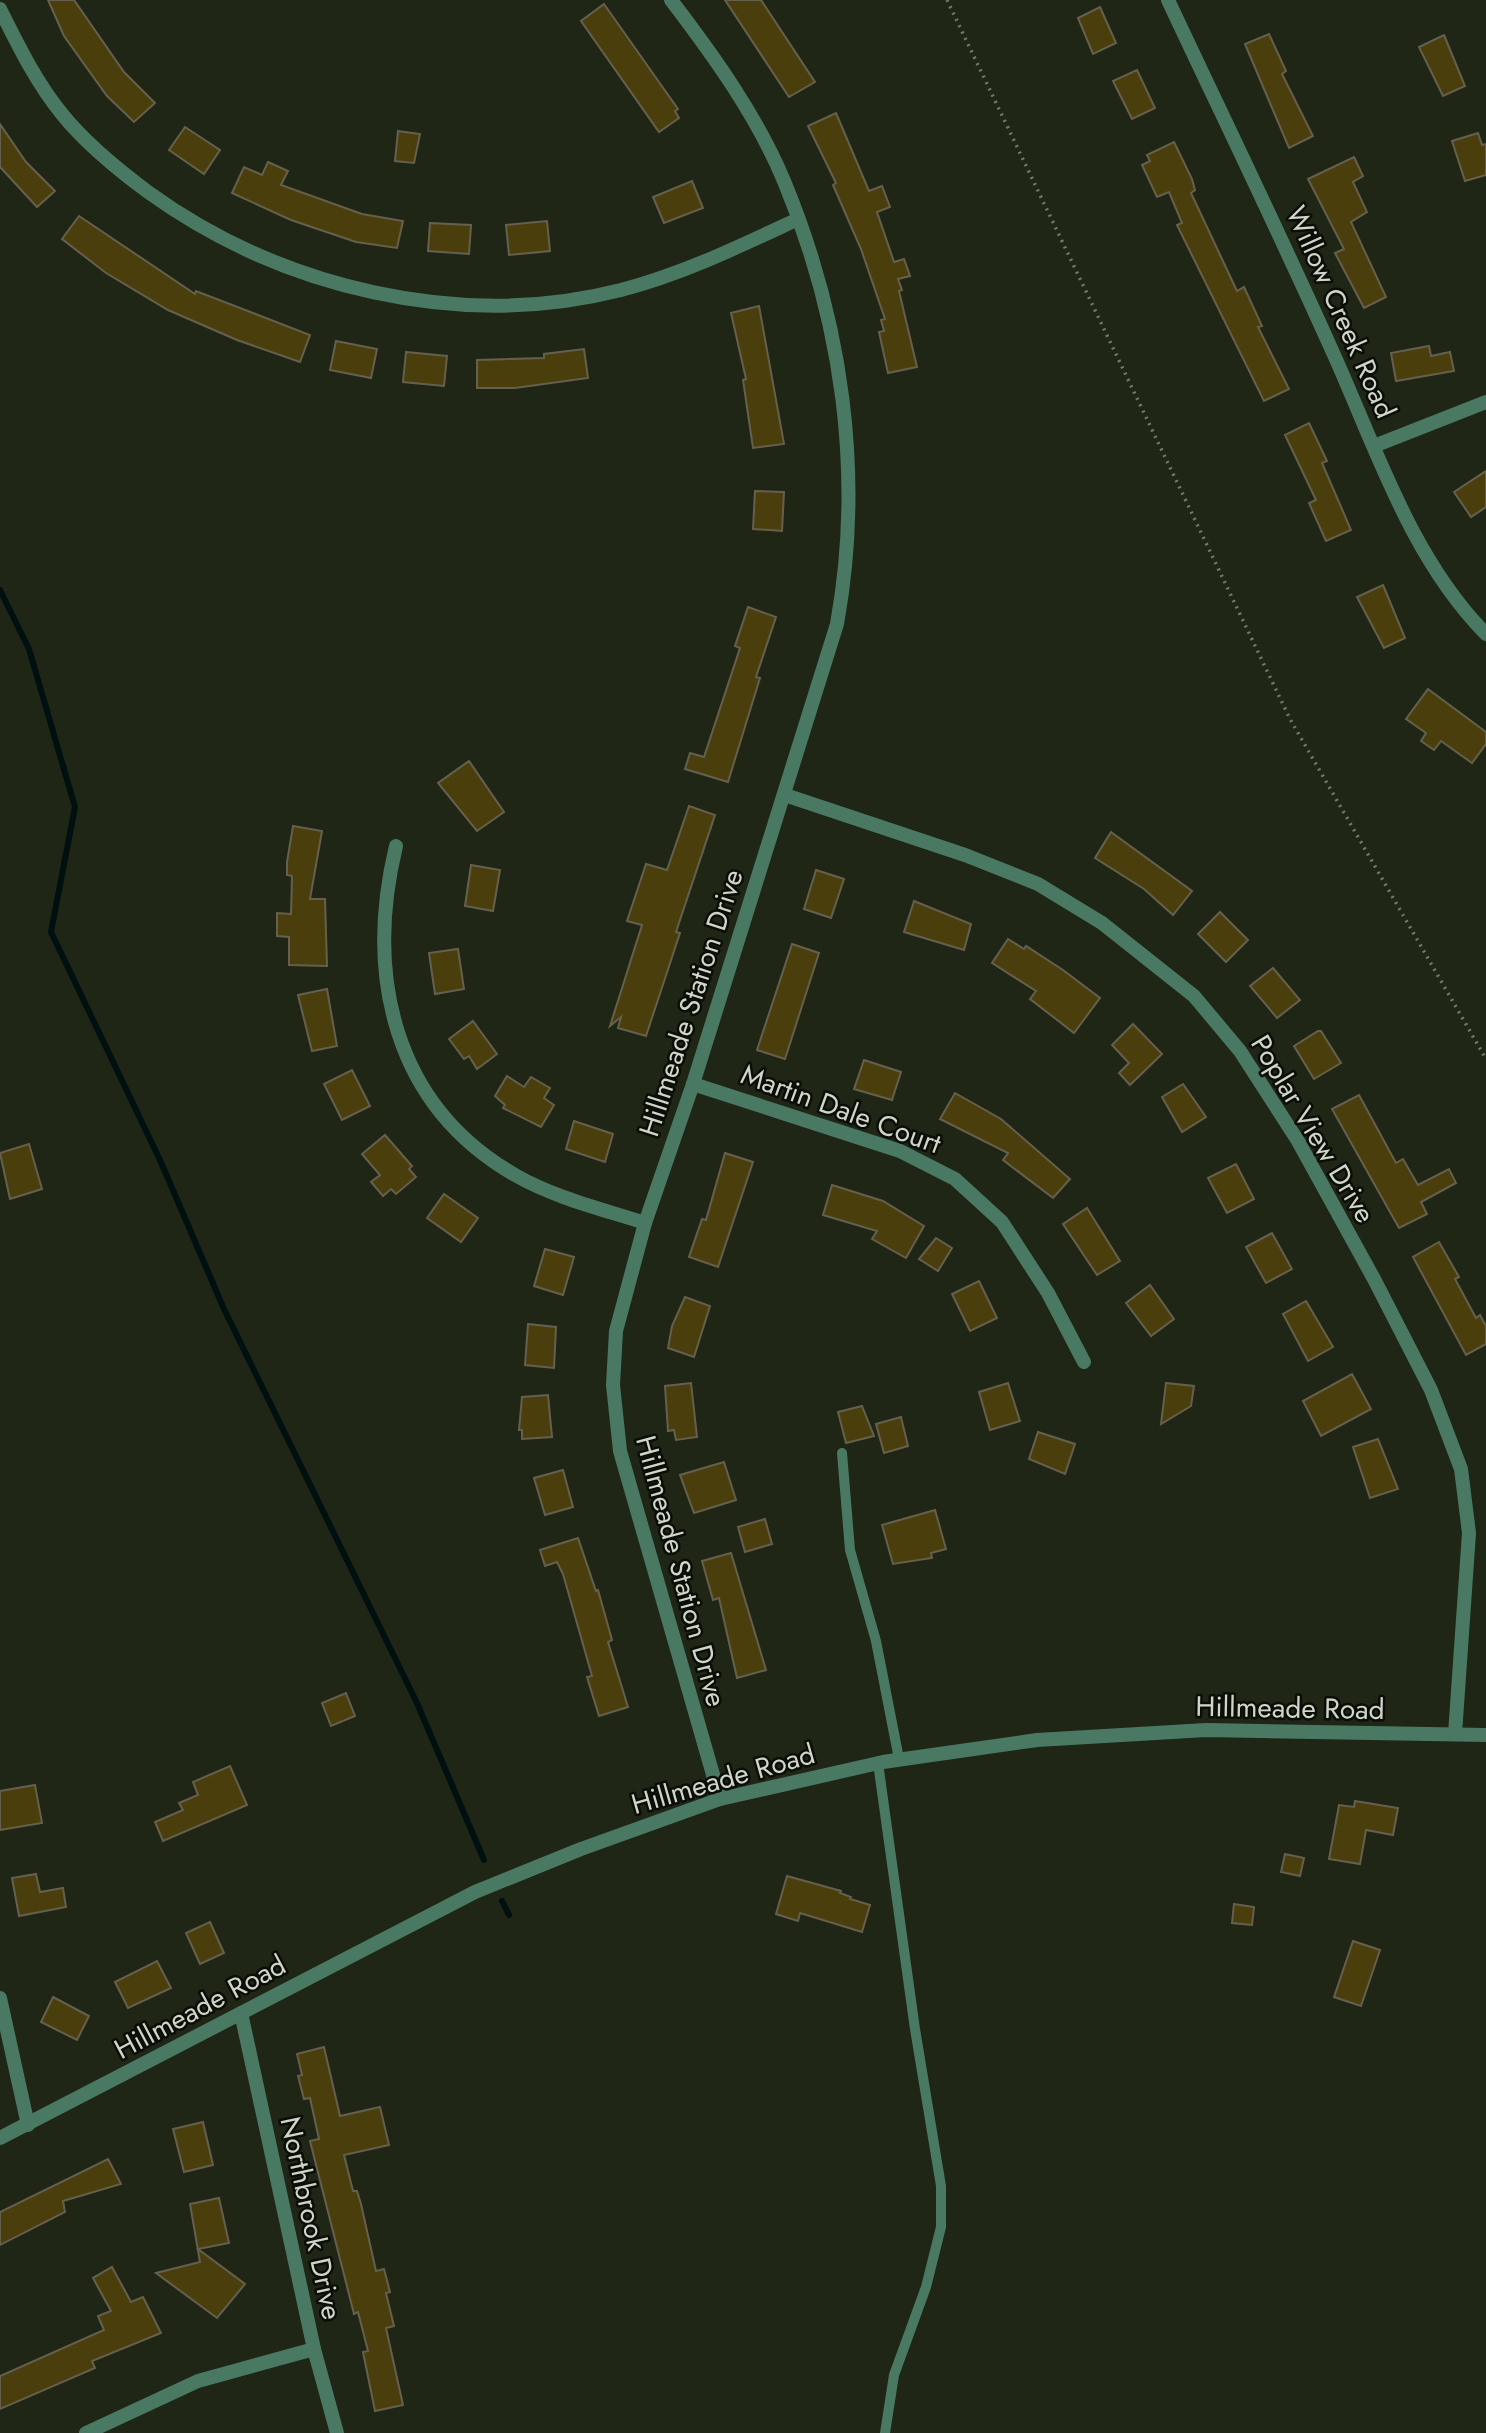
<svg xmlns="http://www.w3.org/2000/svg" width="1486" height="2433" font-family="Jost,sans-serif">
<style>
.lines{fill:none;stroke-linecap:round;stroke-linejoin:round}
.stream{stroke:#000f10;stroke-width:6}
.building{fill:#4b3e0d;stroke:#65604d;stroke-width:2}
.path{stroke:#73796c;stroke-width:3.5;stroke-dasharray:2 5;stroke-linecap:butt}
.service{stroke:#497962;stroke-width:10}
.minor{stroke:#497962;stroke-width:14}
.tertiary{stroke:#497962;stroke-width:14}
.labels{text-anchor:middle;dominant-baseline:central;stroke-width:5;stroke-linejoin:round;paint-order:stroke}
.street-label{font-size:28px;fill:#d0d5ca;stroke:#0b0e07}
</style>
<rect width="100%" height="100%" fill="#1f2616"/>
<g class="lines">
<g class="stream">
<path d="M0,590L29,649L75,807L51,932L160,1160L224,1309L417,1703L484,1860"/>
<path d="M502,1901L509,1915"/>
</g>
</g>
<g class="building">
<path d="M48,0H74L124,72L155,103L134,122L107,96L64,36Z"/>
<path d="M725,0H761L815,82L789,97Z"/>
<path d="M604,4L678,109L675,111L679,118L659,132L581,21Z"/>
<path d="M1100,7L1116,43L1093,54L1078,18Z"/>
<path d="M1269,34L1286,71L1282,74L1313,136L1289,148L1245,44Z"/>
<path d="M1444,35L1465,86L1443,96L1419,47Z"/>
<path d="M1137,70L1155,108L1132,119L1113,81Z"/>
<path d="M836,113L869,191L882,186L890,207L877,212L894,262L904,259L910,276L898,279L902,290L899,291L917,367L888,373L879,332L884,331L881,320L885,319L861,249L833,185L836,183L808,126Z"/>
<path d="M0,124L26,162L55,191L37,207L0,167Z"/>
<path d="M185,127L220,150L204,174L169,150Z"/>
<path d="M398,131L420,134L414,163L395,161Z"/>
<path d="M1478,133L1482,145L1486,144V175L1465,181L1452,141Z"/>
<path d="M1174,142L1192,179L1195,190L1191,193L1237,291L1244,287L1262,326L1258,327L1289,389L1264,401L1177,225L1182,223L1169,192L1157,197L1142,165L1150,161L1147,155Z"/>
<path d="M1354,157L1363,176L1353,182L1367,212L1351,222L1386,297L1364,308L1335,253L1344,249L1308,179Z"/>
<path d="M268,162L288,171L281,185L362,214L403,221L397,248L356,242L291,220L232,193L244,167L262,175Z"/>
<path d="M692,181L703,208L664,223L653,197Z"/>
<path d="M79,216L195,294L196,291L310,335L300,362L237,340L168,310L106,273L62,239Z"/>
<path d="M547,221L550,251L509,255L506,225Z"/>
<path d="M430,223L471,225L469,254L428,251Z"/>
<path d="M759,306L784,444L753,448L743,380L746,379L731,313Z"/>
<path d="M336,341L377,349L371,378L330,370Z"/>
<path d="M1429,346L1431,356L1450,352L1454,371L1396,381L1391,353Z"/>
<path d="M584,349L588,378L515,388H477V360L544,358V354Z"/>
<path d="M406,352L447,356L444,386L403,382Z"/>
<path d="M1309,423L1327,461L1322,463L1351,530L1326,541L1309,503L1316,500L1285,435Z"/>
<path d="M1486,471V507L1471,517L1454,492Z"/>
<path d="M755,491L784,492L782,531L753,529Z"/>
<path d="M1383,585L1405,638L1384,648L1357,597Z"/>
<path d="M748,607L776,617L756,677L760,678L728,782L685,769L690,753L704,757L740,648L735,646Z"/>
<path d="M1428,689L1486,732V744L1472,763L1441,741L1434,750L1421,741L1426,733L1406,719Z"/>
<path d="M469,761L504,812L477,831L438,783Z"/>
<path d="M689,806L715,815L676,932L680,933L646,1036L618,1028L621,1017L610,1026L642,925L627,921L646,864L667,870Z"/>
<path d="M293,826L322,831L310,899H325L327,966L289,965V937L277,936V913L291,914L292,876L287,875V862Z"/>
<path d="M1111,832L1192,891L1173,915L1144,889L1095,858Z"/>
<path d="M471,865L500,870L493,911L465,906Z"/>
<path d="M816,870L844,879L831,918L804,909Z"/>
<path d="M914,901L971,924L964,950L904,932Z"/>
<path d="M1220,912L1248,940L1226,962L1198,934Z"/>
<path d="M1008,939L1024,949L1026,946L1063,970L1100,998L1074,1033L1030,999L1036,991L992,963Z"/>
<path d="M792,944L819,953L785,1059L757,1050Z"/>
<path d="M458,949L464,989L435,994L429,953Z"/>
<path d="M1273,968L1300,1000L1277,1018L1250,986Z"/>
<path d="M327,989L337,1046L312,1051L298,995Z"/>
<path d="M473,1021L497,1054L477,1069L469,1056L464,1059L449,1039Z"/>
<path d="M1133,1024L1162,1054L1130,1085L1119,1073L1129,1063L1112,1045Z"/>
<path d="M1318,1031H1321L1341,1063L1314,1079L1294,1046Z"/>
<path d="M864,1060L901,1072L892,1100L854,1089Z"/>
<path d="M352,1070L370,1106L342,1120L324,1084Z"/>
<path d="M507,1076L524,1087L531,1077L550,1088L544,1098L554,1105L541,1127L503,1108L505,1105L495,1096Z"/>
<path d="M1183,1084L1206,1117L1182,1132L1162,1097Z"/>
<path d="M955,1093L1001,1119L1070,1179L1053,1198L1003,1160L1008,1153L940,1119Z"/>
<path d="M1359,1095L1396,1163L1403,1159L1418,1185L1449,1169L1456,1183L1421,1202L1427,1214L1399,1228L1332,1109Z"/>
<path d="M574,1121L613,1134L605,1162L566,1149Z"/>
<path d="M385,1135L412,1166L409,1169L416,1177L396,1194L391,1189L383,1196L371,1182L380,1175L362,1154Z"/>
<path d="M29,1144L42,1189L10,1199L0,1153Z"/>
<path d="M725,1153L753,1162L718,1267L689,1257L702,1219L706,1220Z"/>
<path d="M1236,1164L1254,1199L1227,1213L1208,1178Z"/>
<path d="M832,1185L883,1201L924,1226L906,1258L872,1239L877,1231L823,1215Z"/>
<path d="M444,1194L478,1218L461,1242L427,1218Z"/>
<path d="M1087,1208L1120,1261L1097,1275L1063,1224Z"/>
<path d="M1272,1233L1292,1269L1266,1283L1246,1247Z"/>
<path d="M936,1238L952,1248L938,1271L919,1259Z"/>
<path d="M1439,1242L1459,1277L1455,1279L1476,1318L1480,1315L1486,1326V1344L1466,1355L1413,1257Z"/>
<path d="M545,1249L574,1257L563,1295L534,1286Z"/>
<path d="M979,1281L997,1318L970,1331L952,1294Z"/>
<path d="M1150,1285L1174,1319L1151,1336L1126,1303Z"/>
<path d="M685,1297L710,1306L694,1357L668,1348L672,1326Z"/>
<path d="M1306,1301L1333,1347L1308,1361L1283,1314Z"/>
<path d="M528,1324L556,1327L554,1368L525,1365Z"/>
<path d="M1352,1374L1371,1409L1321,1436L1303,1401Z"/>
<path d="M691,1383L697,1437L676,1440L674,1430L668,1431L665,1386Z"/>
<path d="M1008,1383L1020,1421L990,1430L979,1392Z"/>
<path d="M1166,1383L1194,1386L1191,1406L1161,1424Z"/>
<path d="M548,1395L552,1437L522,1439V1430H519L522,1397Z"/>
<path d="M862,1406L874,1436L846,1443L838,1412Z"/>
<path d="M901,1417L908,1446L884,1453L876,1424Z"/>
<path d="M1038,1432L1075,1444L1065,1474L1029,1459Z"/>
<path d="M1378,1439L1398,1489L1370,1498L1353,1447Z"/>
<path d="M724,1462L736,1500L694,1513L680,1475Z"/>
<path d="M563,1470L573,1507L545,1515L534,1478Z"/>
<path d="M935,1510L946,1549L931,1553L932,1558L893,1564L882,1525Z"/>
<path d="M765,1519L772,1544L745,1552L738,1527Z"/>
<path d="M578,1538L596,1591L598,1590L612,1640L608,1642L628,1707L599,1716L587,1677L592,1676L563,1574L557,1562L545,1566L540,1550Z"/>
<path d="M731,1553L766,1670L737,1678L719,1598L713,1600L702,1561Z"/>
<path d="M346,1693L355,1716L331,1726L322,1703Z"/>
<path d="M230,1766L247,1805L163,1841L155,1822L183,1810L179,1803L198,1795L193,1782Z"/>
<path d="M35,1785L42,1823L0,1830V1791Z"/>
<path d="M1355,1801L1398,1808L1393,1835L1366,1830L1360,1864L1329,1859L1339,1805L1354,1807Z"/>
<path d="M1285,1854L1304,1858L1300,1876L1281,1872Z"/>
<path d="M36,1874L40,1892L63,1888L66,1907L19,1916L12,1878Z"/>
<path d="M787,1876L841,1891L840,1893L851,1897L850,1899L870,1905L862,1932L800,1913L798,1921L776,1914Z"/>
<path d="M1234,1904L1254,1907L1252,1925L1232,1923Z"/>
<path d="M210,1922L224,1953L200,1964L186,1933Z"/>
<path d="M1353,1941L1380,1950L1361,2006L1334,1997Z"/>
<path d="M157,1961L171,1988L128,2008L115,1982Z"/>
<path d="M53,1997L89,2016L77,2040L41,2022Z"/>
<path d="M324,2047L340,2116L380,2107L389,2145L344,2155L353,2191H357L361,2204L376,2271L384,2269L390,2292L386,2293L394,2326L386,2328L403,2405L375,2411L363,2352L368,2351L358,2312L354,2314L310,2141L319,2139L310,2098L304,2099L298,2076L302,2075L297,2054Z"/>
<path d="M203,2122L213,2165L184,2172L173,2129Z"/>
<path d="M108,2159L121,2184L63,2201L65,2212L0,2245V2212Z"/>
<path d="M219,2198L229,2243L198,2249L245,2284L217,2318L156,2273L200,2262L190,2204Z"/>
<path d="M112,2267L131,2302L143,2297L161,2333L92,2361L95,2368L0,2409V2376L104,2330L98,2316L111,2311L93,2278Z"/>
</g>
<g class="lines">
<path class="path" d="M947,0L1290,719L1486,1059"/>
<g class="service">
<path d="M842,1453L850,1550L876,1641L899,1759"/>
<path d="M878,1763L915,2029L941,2186V2227L926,2287L894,2375L885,2433"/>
</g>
<g class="minor">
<path d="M671,0C713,55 757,116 784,181C842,321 864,474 837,624L693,1084L645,1223L616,1331L613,1385L620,1451L720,1799"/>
<path d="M1168,0C1222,115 1278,230 1330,346C1375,444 1409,556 1486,634"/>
<path d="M0,9C18,45 36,82 62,114C86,144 117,169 148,192C281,288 460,331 621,290C683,274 740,246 798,219"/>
<path d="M1374,446L1486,402"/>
<path d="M785,795L965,855L1038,884L1102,923L1194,996L1240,1051L1298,1141L1374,1279L1431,1390L1461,1469L1469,1533L1455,1734"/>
<path d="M396,846C365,975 393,1105 515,1175C555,1198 602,1209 645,1223"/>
<path d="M693,1084L900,1151L955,1179L1002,1222L1048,1293L1084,1362"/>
<path d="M0,1998L28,2125"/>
<path d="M241,2013L314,2349L337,2433"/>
<path d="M86,2433L198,2381L314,2349"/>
</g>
<path class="tertiary" d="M0,2138L475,1892L581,1849L720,1799L883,1762L1037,1740L1206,1730L1486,1735"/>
</g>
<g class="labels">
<g class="street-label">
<text transform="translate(1341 312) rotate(66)">Willow Creek Road</text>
<text transform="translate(691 1003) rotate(-72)">Hillmeade Station Drive</text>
<text transform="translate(841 1109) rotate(20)">Martin Dale Court</text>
<text transform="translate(1313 1129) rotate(59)">Poplar View Drive</text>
<text transform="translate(681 1571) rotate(75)">Hillmeade Station Drive</text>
<text transform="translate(1290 1708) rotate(1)">Hillmeade Road</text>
<text transform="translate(723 1779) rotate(-16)">Hillmeade Road</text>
<text transform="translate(200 2007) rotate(-28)">Hillmeade Road</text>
<text transform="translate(311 2218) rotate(78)">Northbrook Drive</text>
</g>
</g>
</svg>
